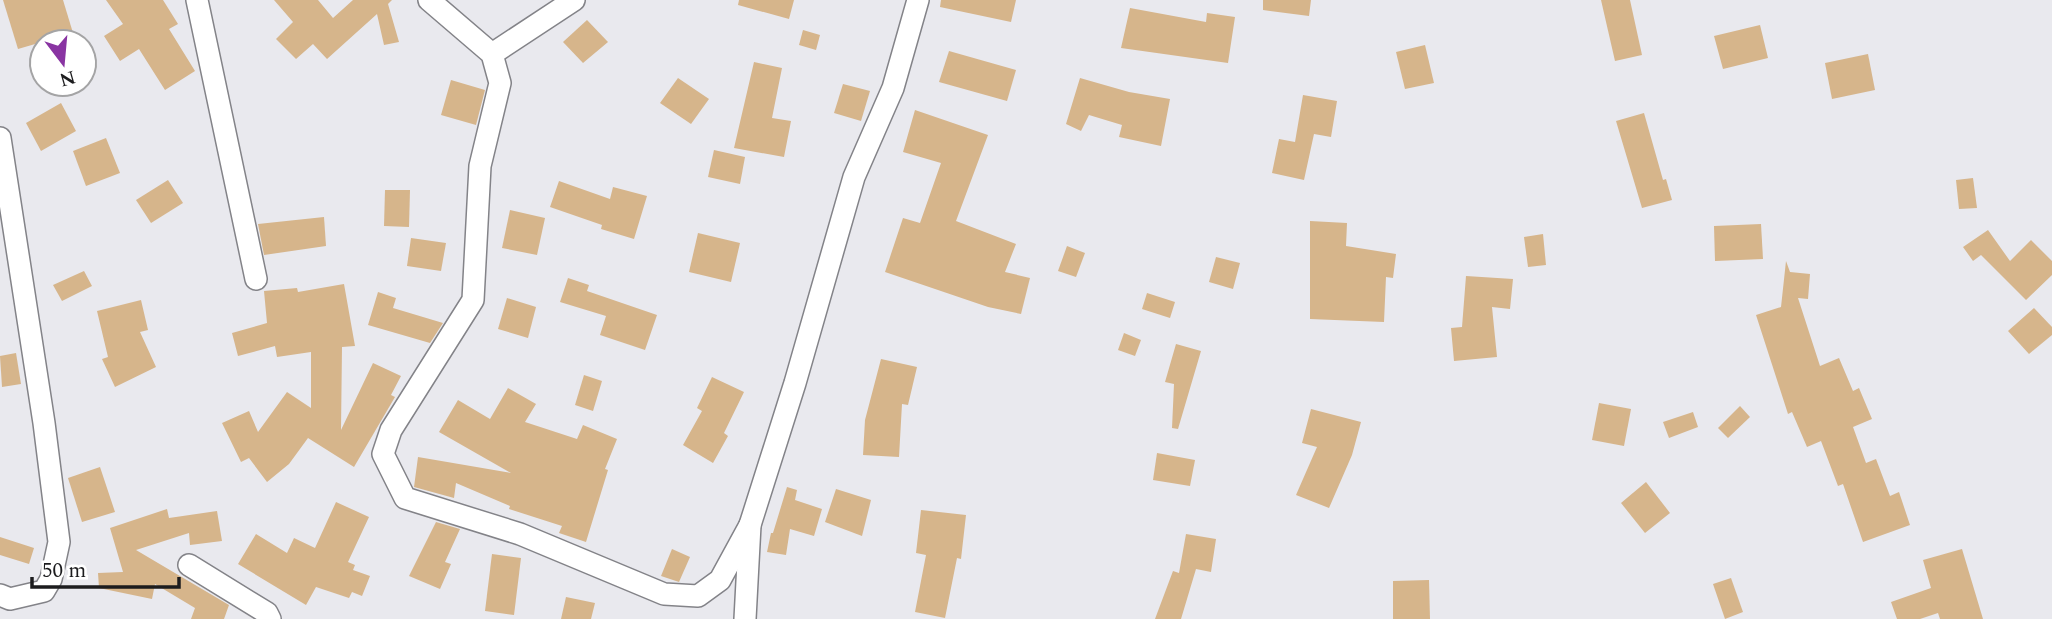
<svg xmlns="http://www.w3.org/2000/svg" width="2052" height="619" font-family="Spectral,serif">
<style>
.building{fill:#d6b58b}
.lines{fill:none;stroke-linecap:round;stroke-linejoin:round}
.street-casing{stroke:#838388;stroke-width:24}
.street{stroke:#fff;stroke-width:21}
</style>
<rect width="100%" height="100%" fill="#e9e9ee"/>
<g class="building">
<path d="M3,0H63L73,33L18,49Z"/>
<path d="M106,0H163L178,24L169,29L195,71L165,90L139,49L120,61L104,36L123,24Z"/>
<path d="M274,0H318L333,18L353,0H392L388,4L399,42L384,45L377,14L327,59L313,44L296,59L276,39L293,22Z"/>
<path d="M739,0H794L789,19L738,5Z"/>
<path d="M941,0H1016L1011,22L940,7Z"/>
<path d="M1263,0H1311L1309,16L1263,10Z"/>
<path d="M1601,0H1630L1642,55L1615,61Z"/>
<path d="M1130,8L1206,22L1207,13L1235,17L1228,63L1121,48Z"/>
<path d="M587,20L608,42L583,63L563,42Z"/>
<path d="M1760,25L1768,58L1723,69L1714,36Z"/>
<path d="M803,30L820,35L816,50L799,45Z"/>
<path d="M1425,45L1434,83L1405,89L1396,52Z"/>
<path d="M949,51L1016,70L1007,101L939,82Z"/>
<path d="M1868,54L1875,90L1832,99L1825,63Z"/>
<path d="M754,62L782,68L772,118L791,121L784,157L734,148Z"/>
<path d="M678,78L709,99L691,124L660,103Z"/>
<path d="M1080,78L1129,92L1170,99L1161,146L1119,137L1122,125L1089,115L1081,131L1066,124Z"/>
<path d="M451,80L485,90L476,125L441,115Z"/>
<path d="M843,84L870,91L861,121L834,113Z"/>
<path d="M1303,95L1337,101L1331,137L1314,134L1304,180L1272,173L1279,139L1295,142Z"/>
<path d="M61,103L76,131L41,151L26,123Z"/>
<path d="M915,110L988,135L956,221L1016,244L1005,272L1030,278L1021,314L988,307L885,272L903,218L920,223L941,163L903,152Z"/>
<path d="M1644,113L1663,180L1666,179L1672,200L1642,208L1616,121Z"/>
<path d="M106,138L120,173L86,186L73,151Z"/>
<path d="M714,150L745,157L740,184L708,177Z"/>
<path d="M1973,178L1977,208L1959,209L1956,180Z"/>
<path d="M168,180L183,203L151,223L136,200Z"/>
<path d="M559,181L610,199L613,187L647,196L634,239L601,229L602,225L550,207Z"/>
<path d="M385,190H410L409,227L384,226Z"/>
<path d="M510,210L545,218L537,255L502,248Z"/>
<path d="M324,217L326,246L264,255L258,224Z"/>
<path d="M1310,221L1347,223L1346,246L1396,254L1393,278L1386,277L1384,322L1310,319Z"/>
<path d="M1761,224L1763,259L1715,261L1714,226Z"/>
<path d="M1988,230L2010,261L2031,240L2052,261V275L2026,300L1981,255L1973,261L1963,247Z"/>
<path d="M698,233L740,243L731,282L689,272Z"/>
<path d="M1543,234L1546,265L1528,267L1524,237Z"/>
<path d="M411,238L446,243L441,271L407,266Z"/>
<path d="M1067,246L1085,253L1076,277L1058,271Z"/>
<path d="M1216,257L1240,263L1233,289L1209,282Z"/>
<path d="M1786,261L1790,272L1810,274L1808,299L1798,298L1820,366L1839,358L1853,391L1859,388L1872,419L1853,427L1866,463L1876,459L1890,496L1899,492L1910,525L1863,542L1843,484L1838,486L1821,441L1807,447L1792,412L1788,414L1756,315L1781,307Z"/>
<path d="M84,271L92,286L62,301L53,285Z"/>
<path d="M1466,276L1513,279L1510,309L1492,307L1497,357L1454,361L1451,328L1462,327Z"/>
<path d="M568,278L589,285L587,291L657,315L645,350L600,335L606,316L560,302Z"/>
<path d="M344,284L355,346L342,347L341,430L373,363L401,376L391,395L395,397L354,467L308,438L289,464L267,482L249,458L241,462L222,423L249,411L258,432L287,392L311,408V352L277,357L275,346L238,356L232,333L267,323L264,291L297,288L298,292Z"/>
<path d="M378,292L396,298L393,308L443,323L430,343L368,325Z"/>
<path d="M1147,293L1175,302L1170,318L1142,309Z"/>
<path d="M507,298L536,307L528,338L498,329Z"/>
<path d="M141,300L148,330L140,332L156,367L115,387L102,359L108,357L97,311Z"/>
<path d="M2034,308L2052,327V335L2029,354L2008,331Z"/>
<path d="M1124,333L1141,340L1135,356L1118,350Z"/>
<path d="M1176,344L1201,351L1178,429L1172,428L1174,384L1165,382Z"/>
<path d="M16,353L21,384L2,387L0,356Z"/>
<path d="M881,359L917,367L908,405L902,404L899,457L863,455L865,420Z"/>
<path d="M584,375L602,381L593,411L575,405Z"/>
<path d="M712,377L744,392L724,433L728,436L713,463L683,445L702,411L697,408Z"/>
<path d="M508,388L536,404L525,422L577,439L583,425L617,439L605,469L608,470L586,542L559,533L562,526L509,509L510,506L456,483L454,498L414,487L418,457L511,473L439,432L458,400L490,419Z"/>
<path d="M1599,403L1631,409L1624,446L1592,440Z"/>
<path d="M1740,406L1750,417L1728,438L1718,428Z"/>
<path d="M1311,409L1361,422L1352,455L1329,508L1296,495L1317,447L1302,443Z"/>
<path d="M1693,412L1698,427L1669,438L1663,422Z"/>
<path d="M1157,453L1195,460L1190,486L1153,480Z"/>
<path d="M100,467L115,512L82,522L68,478Z"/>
<path d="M1646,482L1670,513L1645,533L1621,503Z"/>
<path d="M787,487L797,490L795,500L822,509L814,536L790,529L786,555L767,552L771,533H773Z"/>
<path d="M836,489L871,500L862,536L825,522Z"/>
<path d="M336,502L369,517L348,562L355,565L353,570L370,576L362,596L352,592L349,598L316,587L306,605L238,564L256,534L287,553L294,538L315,548Z"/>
<path d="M167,509L169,518L217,511L222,541L190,545L189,533L136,550L229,605L224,619H191L195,608L155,584L152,599L99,588L98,573L123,572L110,528Z"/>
<path d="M921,510L966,515L961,559L957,558L945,618L915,612L926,555L916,553Z"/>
<path d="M436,522L460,529L445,562L451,564L440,589L409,576Z"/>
<path d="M1186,534L1216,539L1211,572L1196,569L1181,619H1155L1173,571L1179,573Z"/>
<path d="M0,537L34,548L29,564L0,555Z"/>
<path d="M672,549L690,557L679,582L661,576Z"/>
<path d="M1962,549L1983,619H1940L1938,613L1920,619H1897L1891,602L1931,588L1923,560Z"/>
<path d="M492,554L521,558L514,615L485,611Z"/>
<path d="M1731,578L1743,612L1725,619L1713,584Z"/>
<path d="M1429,580L1430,619H1393V581Z"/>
<path d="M566,597L595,603L591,619H561Z"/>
</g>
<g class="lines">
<defs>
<g id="street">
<path d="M197,0L256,279"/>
<path d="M429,0L492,54L500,83L480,166L473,300L391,430L383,454L405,498L520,534L664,594L698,596L720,580L750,525"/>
<path d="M492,54L574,0"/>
<path d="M0,138L44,423L59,542L51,579L44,591L10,599L0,595"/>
<path d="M189,565L267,613L270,619"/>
<path d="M745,619L750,525L795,383L854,177L893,88L918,0"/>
</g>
</defs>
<use href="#street" class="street-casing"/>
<use href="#street" class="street"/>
</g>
<g transform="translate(63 63) rotate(164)"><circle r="33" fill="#ffffff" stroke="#a4a4a5" stroke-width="2"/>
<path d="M0-5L12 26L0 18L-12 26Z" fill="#8934a2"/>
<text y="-10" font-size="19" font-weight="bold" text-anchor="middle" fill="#1c1c1e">N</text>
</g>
<path d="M32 577v10h147v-10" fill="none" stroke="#1c1c1e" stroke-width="3.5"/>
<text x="42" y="577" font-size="21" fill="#1c1c1e" stroke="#ffffff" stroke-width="5" paint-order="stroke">50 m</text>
</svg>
